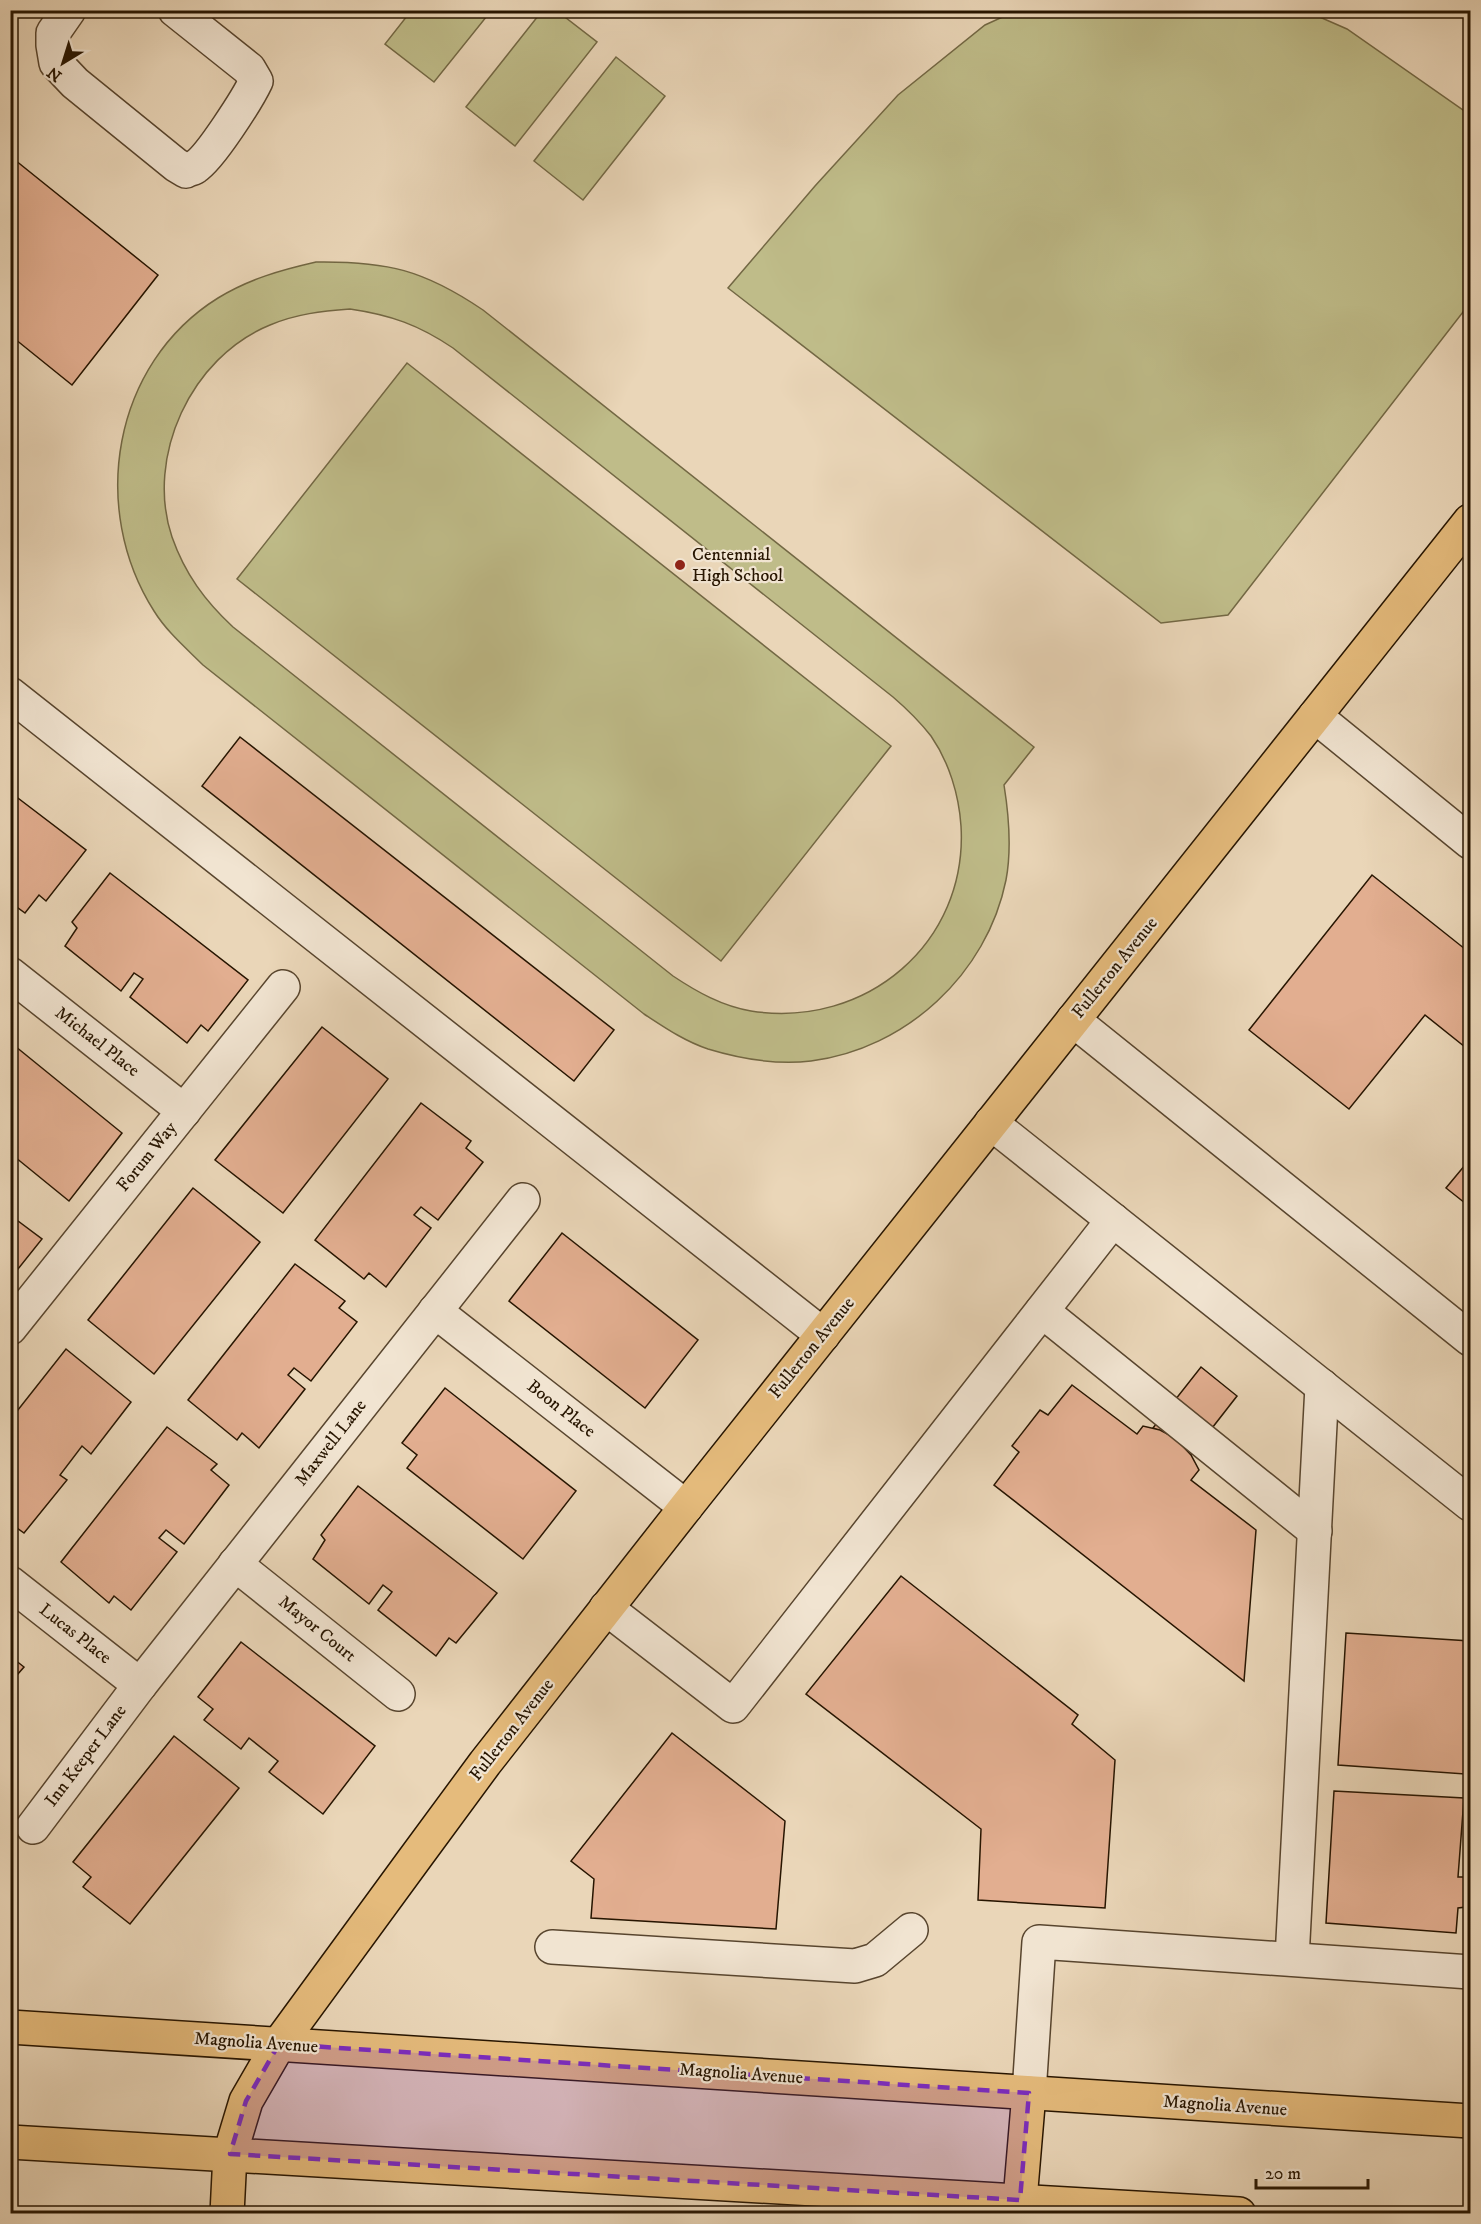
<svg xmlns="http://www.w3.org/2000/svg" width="1481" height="2224" font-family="'IM FELL DW Pica',serif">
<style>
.green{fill:#bfbc89;stroke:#736844;stroke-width:1.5;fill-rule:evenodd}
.building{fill:#e2ae90;stroke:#271500;stroke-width:1.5}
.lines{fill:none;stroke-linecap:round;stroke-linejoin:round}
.minor-casing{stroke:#58452e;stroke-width:36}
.major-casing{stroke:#271500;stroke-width:36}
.minor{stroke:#f1e4d1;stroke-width:33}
.major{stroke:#e5bb7c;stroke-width:33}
.marked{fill:#7b2cbf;fill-opacity:0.2;stroke:#7b2cbf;stroke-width:4.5;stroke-dasharray:12 8;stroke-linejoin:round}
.poi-dot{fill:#8f2418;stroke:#f1e4d1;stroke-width:2}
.labels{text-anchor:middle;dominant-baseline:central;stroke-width:4.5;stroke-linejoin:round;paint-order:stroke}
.poi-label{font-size:18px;fill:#271500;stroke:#f1e4d1;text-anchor:start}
.street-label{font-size:18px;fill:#271500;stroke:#f1e4d1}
</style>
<rect width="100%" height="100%" fill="#ead6b8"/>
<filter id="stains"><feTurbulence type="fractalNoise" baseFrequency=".00333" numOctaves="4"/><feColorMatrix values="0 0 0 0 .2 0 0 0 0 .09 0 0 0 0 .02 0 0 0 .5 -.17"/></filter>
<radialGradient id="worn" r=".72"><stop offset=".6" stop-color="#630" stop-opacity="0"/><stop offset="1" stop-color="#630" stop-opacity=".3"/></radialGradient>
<g class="green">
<path d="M1018,10L1306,11L1347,29L1470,115V303L1228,615L1161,623L728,288L815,186L898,95L985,25Z"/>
<path d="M411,11V10L491,11L434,82L385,44Z"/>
<path d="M542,11H557L597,42L515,146L466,107Z"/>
<path d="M616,57L665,96L583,200L534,161Z"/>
<path d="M316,262C387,261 424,270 483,310L1034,747L1004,785C1009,816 1012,848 1006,880C987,974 906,1049 811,1061C777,1065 741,1059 708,1049C684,1041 664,1027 644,1014L203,665C186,648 167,632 154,611C89,509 112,364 218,298C249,279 281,270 316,262ZM350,309C391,315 419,325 453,348L893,697C907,709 920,722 931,736C949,762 959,795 961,826C968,943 866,1029 751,1011C722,1006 697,992 673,976L233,627C205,601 185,574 172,537C145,457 191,357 270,325C296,314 322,311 350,309Z"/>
<path d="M407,363L891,746L721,961L237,579Z"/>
</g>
<g class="building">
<path d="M10,156L158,275L72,385L10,335Z"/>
<path d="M240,737L614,1030L574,1081L202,786Z"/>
<path d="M10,792L86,850L46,901L39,895L25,913L10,902Z"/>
<path d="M110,873L248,980L208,1031L201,1025L187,1043L130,997L143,979L134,973L121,991L65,946L77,928L72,922Z"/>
<path d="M1372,875L1470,953V1051L1425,1015L1349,1109L1249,1030Z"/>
<path d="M322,1027L388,1079L283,1213L215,1160Z"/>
<path d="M10,1042L122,1133L69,1201L10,1153Z"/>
<path d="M421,1103L471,1141L466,1148L483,1162L438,1220L421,1207L414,1215L431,1228L386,1287L369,1273L364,1279L315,1240Z"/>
<path d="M1470,1159V1207L1446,1188Z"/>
<path d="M193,1188L260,1242L154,1374L88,1320Z"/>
<path d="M10,1215L42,1239L10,1279Z"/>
<path d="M562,1233L698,1340L645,1408L509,1301Z"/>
<path d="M295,1264L345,1301L339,1308L357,1322L311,1381L294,1368L288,1375L305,1389L259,1448L242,1433L237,1440L188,1400Z"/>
<path d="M66,1349L131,1402L91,1454L82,1446L60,1475L67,1480L24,1533L10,1523V1420Z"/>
<path d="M1201,1367L1237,1396L1191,1455L1175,1438L1153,1428Z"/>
<path d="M1072,1385L1137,1434L1143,1426L1160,1430L1175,1438L1191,1455L1199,1470L1191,1480L1256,1530L1244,1681L994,1485L1019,1452L1012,1446L1040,1410L1048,1415Z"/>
<path d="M445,1388L576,1491L523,1559L407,1468L417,1455L402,1443Z"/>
<path d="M167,1427L217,1464L211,1470L229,1485L184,1544L166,1530L159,1538L177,1552L131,1610L114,1596L109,1603L61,1562Z"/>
<path d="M358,1486L497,1593L456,1643L449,1638L436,1656L378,1610L392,1592L383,1585L369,1604L313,1559L325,1540L321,1535Z"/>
<path d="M901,1576L1078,1715L1072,1724L1115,1760L1105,1908L978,1900L981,1829L806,1694Z"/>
<path d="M1346,1633L1470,1641V1701L1465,1774L1338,1765Z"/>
<path d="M241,1642L375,1746L323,1814L269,1772L278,1761L249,1738L241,1749L204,1720L213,1709L198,1697Z"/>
<path d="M10,1656L24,1667L10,1683Z"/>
<path d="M672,1733L785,1821L776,1929L591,1918L594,1879L571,1861Z"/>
<path d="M174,1736L239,1788L130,1924L83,1887L91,1877L73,1862Z"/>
<path d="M1334,1791L1464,1798L1458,1877H1466V1907L1458,1908L1456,1933L1326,1923Z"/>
</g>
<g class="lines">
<defs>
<g id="minor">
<path d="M69,10L53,33V45L56,63L75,83L176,165L186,171C189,169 193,169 195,167C210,158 248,98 256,81L249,69L175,10"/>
<path d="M10,694L823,1335"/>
<path d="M1315,716L1470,842"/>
<path d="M10,974L184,1111"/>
<path d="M1073,1020L1470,1339"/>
<path d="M991,1123L1470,1504"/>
<path d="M435,1311L686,1507"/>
<path d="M1042,1311L1315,1531"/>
<path d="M10,1328L283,987"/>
<path d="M235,1564L398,1694"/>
<path d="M10,1583L140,1685"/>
<path d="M606,1608L733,1706L1113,1220"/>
<path d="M33,1827L140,1685L523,1200"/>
<path d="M552,1947L855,1966L875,1960L911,1930"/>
<path d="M1292,1959L1322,1386"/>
<path d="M1029,2093L1039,1942L1470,1972"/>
</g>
<g id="major">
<path d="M10,2027L1470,2121"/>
<path d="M10,2142L1239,2214"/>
<path d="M1020,2200L1029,2093"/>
<path d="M227,2214L230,2154L246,2101L279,2044L418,1854L485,1763L686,1507L1470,521"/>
</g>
</defs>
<use href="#minor" class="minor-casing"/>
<use href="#major" class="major-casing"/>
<use href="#minor" class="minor"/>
<use href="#major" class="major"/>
</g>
<path class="marked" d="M279,2044L1029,2093L1020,2200L230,2154L246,2101Z"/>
<circle class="poi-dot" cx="680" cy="565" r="6"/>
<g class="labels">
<g class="poi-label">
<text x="692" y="555">Centennial<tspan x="692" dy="21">High School</tspan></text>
</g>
<g class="street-label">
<text transform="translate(1115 968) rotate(-51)">Fullerton Avenue</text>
<text transform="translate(97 1042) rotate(38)">Michael Place</text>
<text transform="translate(147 1157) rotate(-51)">Forum Way</text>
<text transform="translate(812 1348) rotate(-51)">Fullerton Avenue</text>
<text transform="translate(561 1409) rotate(38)">Boon Place</text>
<text transform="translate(331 1443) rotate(-52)">Maxwell Lane</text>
<text transform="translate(317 1629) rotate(39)">Mayor Court</text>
<text transform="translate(75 1634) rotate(38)">Lucas Place</text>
<text transform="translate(512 1730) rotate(-52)">Fullerton Avenue</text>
<text transform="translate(86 1756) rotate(-53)">Inn Keeper Lane</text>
<text transform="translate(256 2043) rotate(4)">Magnolia Avenue</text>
<text transform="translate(741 2074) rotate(4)">Magnolia Avenue</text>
<text transform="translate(1225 2106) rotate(4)">Magnolia Avenue</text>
</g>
</g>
<rect width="1481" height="2224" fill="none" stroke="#ead6b8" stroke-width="36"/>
<rect x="12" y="12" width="1457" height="2200" fill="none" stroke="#271500" stroke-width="3"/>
<rect x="18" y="18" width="1445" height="2188" fill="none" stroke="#271500" stroke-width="1.5"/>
<g transform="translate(63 63) rotate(218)" stroke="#f1e4d1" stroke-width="4.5" paint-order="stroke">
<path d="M0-4.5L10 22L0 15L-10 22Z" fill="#271500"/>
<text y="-9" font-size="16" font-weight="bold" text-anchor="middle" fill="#271500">N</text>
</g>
<path d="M1256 2179v9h112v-9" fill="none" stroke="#271500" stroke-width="3"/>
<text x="1265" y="2179" font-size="18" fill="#271500" stroke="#f1e4d1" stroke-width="4.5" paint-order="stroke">20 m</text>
<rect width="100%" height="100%" filter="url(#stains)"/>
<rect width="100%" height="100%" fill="url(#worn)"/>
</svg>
